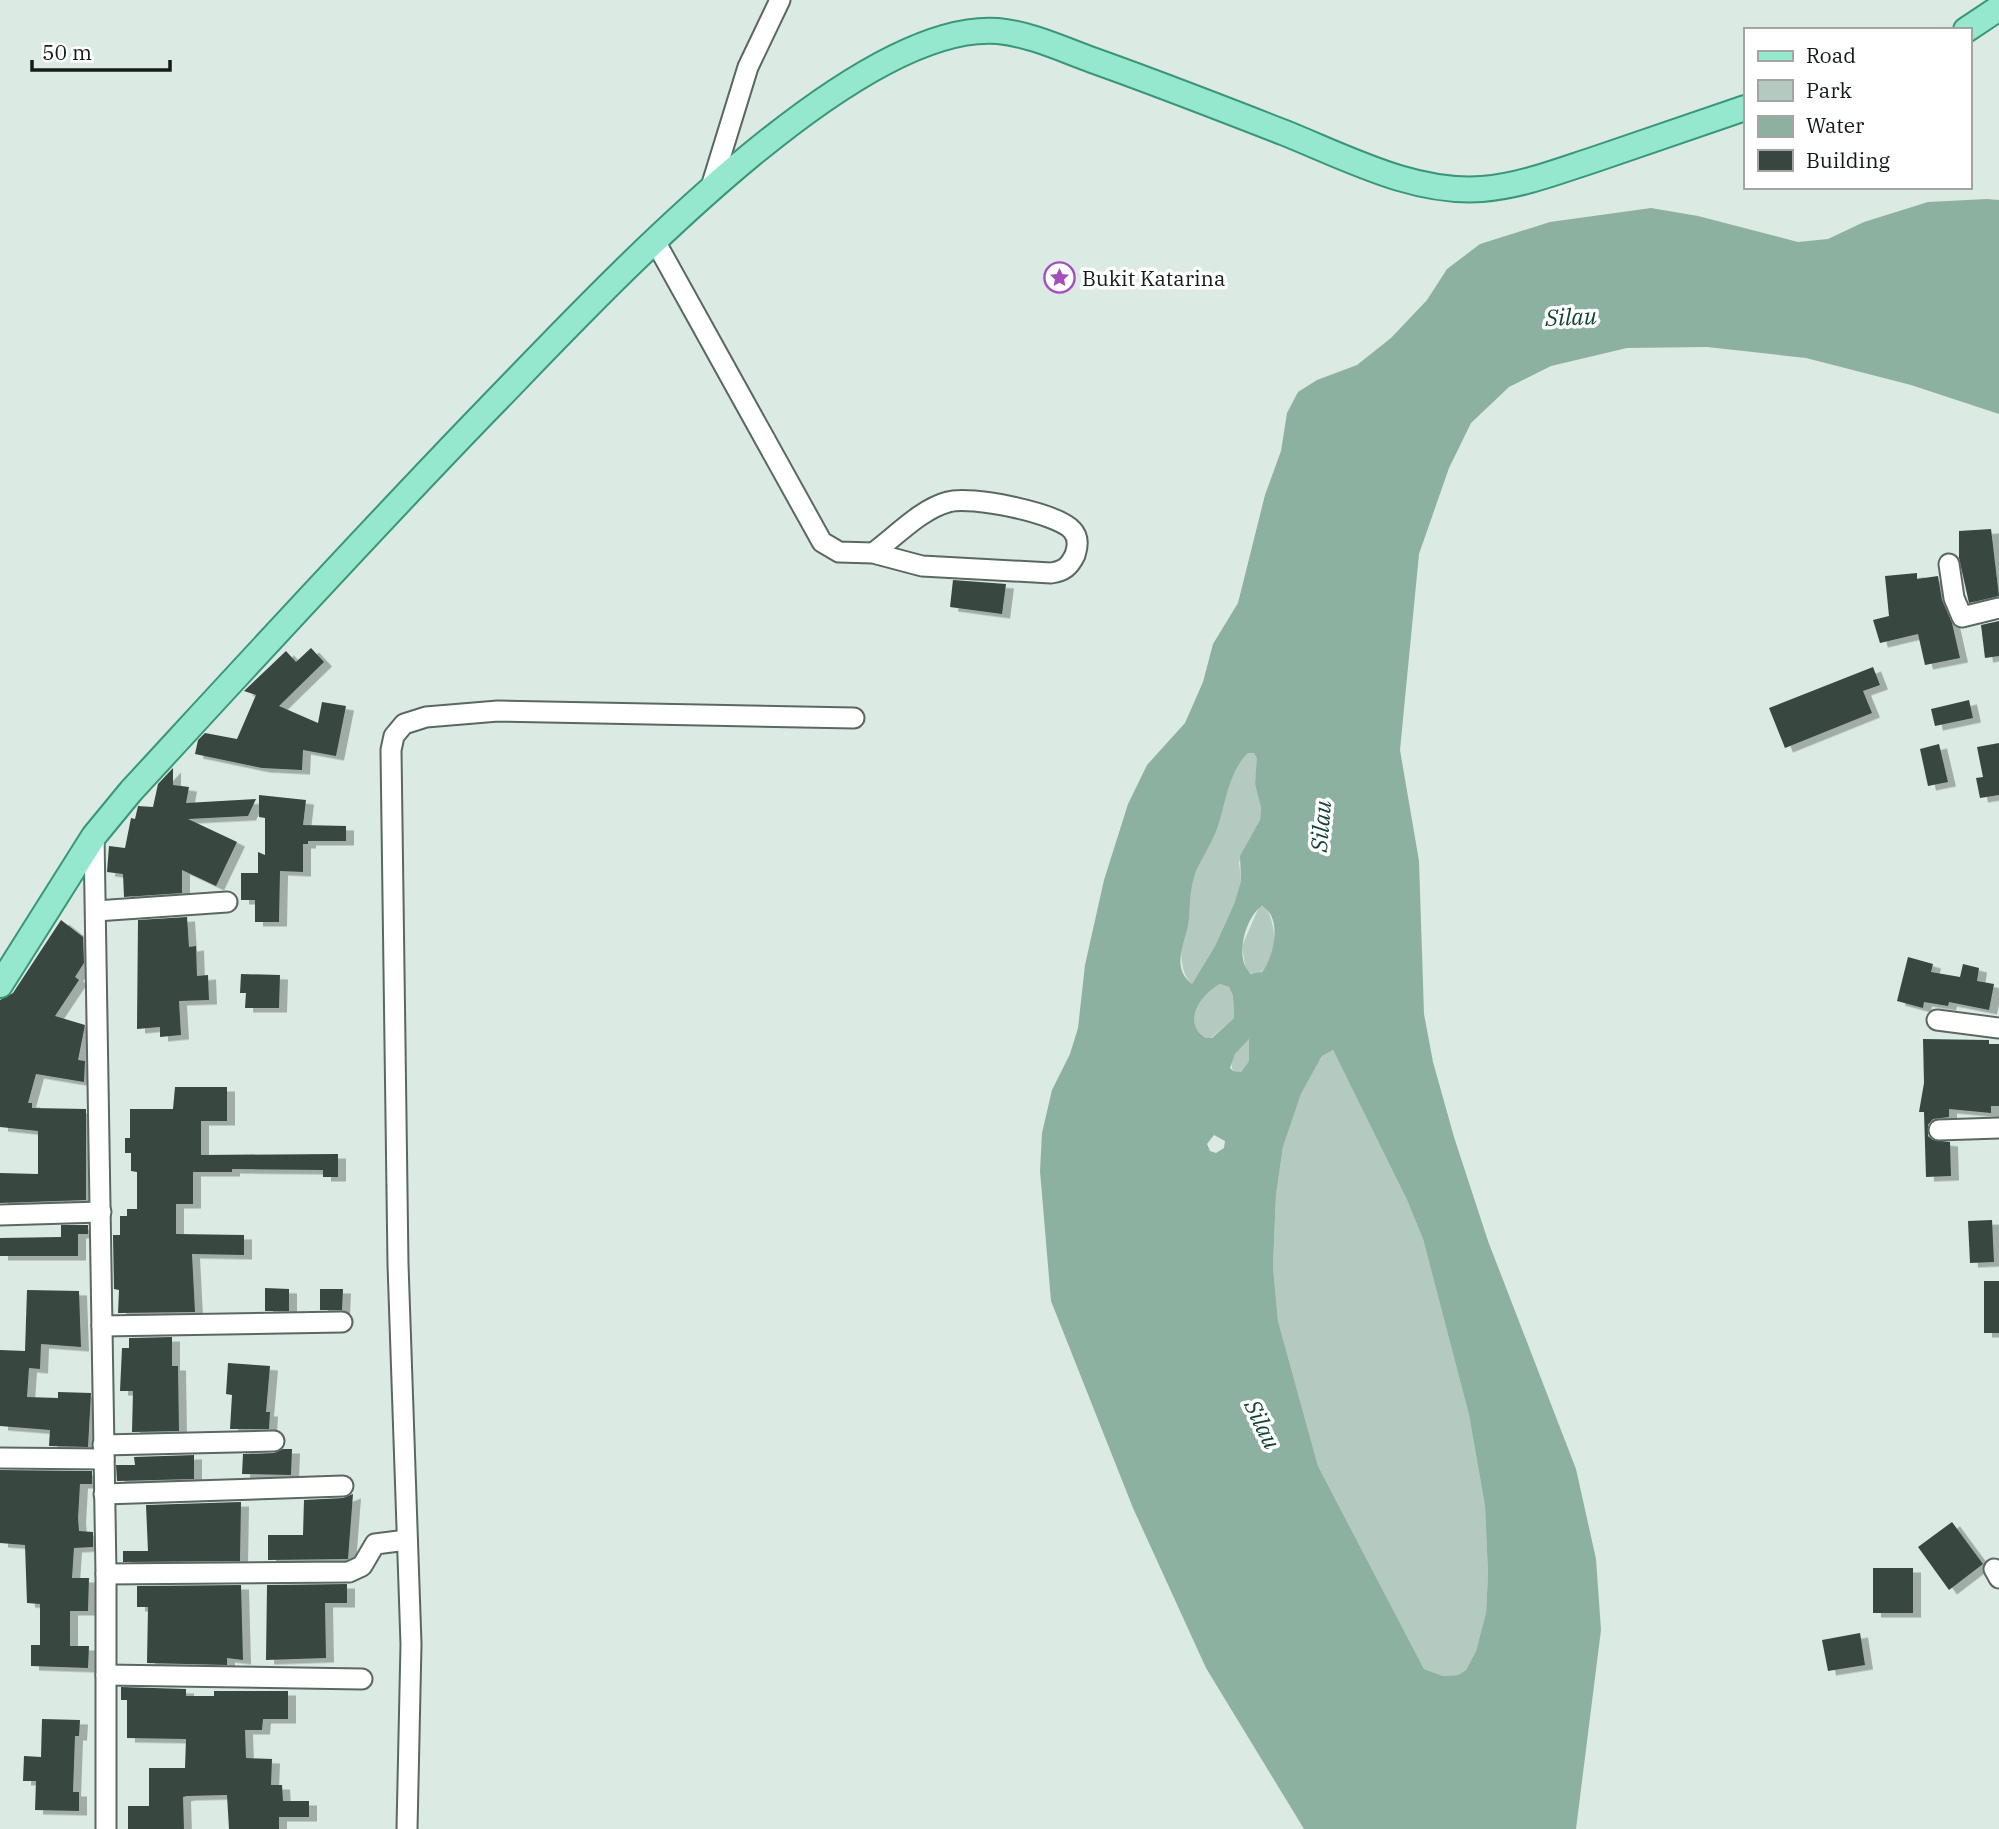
<svg xmlns="http://www.w3.org/2000/svg" width="1999" height="1829" font-family="'IBM Plex Serif',serif">
<style>
.green{fill:#b4cac0}
.water{fill:#8db1a1;fill-rule:evenodd}
.building{fill:#394640;filter:url(#shadow)}
.lines{fill:none;stroke-linecap:round;stroke-linejoin:round}
.minor-casing{stroke:#5a6862;stroke-width:23}
.major-casing{stroke:#3a9678;stroke-width:28}
.minor{stroke:#fff;stroke-width:19}
.major{stroke:#95e8cd;stroke-width:24}
.labels{text-anchor:middle;dominant-baseline:central;stroke-width:7;stroke-linejoin:round;paint-order:stroke}
.poi-label{font-size:21px;fill:#151b18;stroke:#fff;text-anchor:start}
.water-label{font-size:23px;font-style:italic;fill:#144534;stroke:#fff}
</style>
<defs>
<filter id="shadow"><feDropShadow dx="8" dy="4.5" stdDeviation="0" flood-color="#0004"/></filter>
</defs>
<rect width="100%" height="100%" fill="#dbeae3"/>
<g class="green">
<path d="M1248,753H1254L1258,758L1255,784L1261,808L1260,820L1239,862L1241,881L1234,904L1215,946L1192,984C1170,968 1187,893 1196,871C1202,857 1211,845 1216,832C1226,805 1227,774 1248,753Z"/>
<path d="M1259,907H1266C1277,927 1280,963 1256,975L1246,971L1242,946Z"/>
<path d="M1220,984L1229,987L1233,996L1234,1018L1211,1038H1206C1181,1023 1201,994 1220,984Z"/>
<path d="M1249,1039V1061L1241,1072L1233,1071C1228,1060 1239,1046 1249,1039Z"/>
<path d="M1333,1050L1407,1200L1423,1239L1469,1415L1485,1506L1488,1574L1486,1614L1476,1651L1466,1670L1458,1675L1443,1676L1424,1669L1318,1466L1278,1321L1273,1267L1276,1195L1283,1147L1301,1094L1322,1056Z"/>
</g>
<path class="water" d="M1987,199L1999,200V414L1911,385L1806,358L1707,347L1627,348L1551,366L1509,387L1471,423L1449,468L1419,554L1400,750L1419,861L1424,1014L1433,1062L1454,1137L1488,1241L1576,1469L1596,1559L1601,1630L1576,1829H1304L1206,1668L1133,1508L1051,1301L1040,1171L1042,1133L1052,1090L1070,1054L1078,1028L1085,965L1104,880L1128,804L1147,765L1185,723L1203,682L1213,644L1238,603L1265,495L1281,451L1287,413L1298,392L1317,380L1357,365L1391,338L1427,300L1447,269L1480,244L1550,222L1651,208L1698,216L1798,242L1828,239L1864,222L1928,202ZM1248,753H1254L1257,758L1255,784L1261,808L1260,820L1240,856L1241,881L1234,904L1215,946L1192,984C1169,967 1187,940 1189,919C1190,902 1190,887 1196,871C1202,858 1210,846 1216,832C1226,806 1227,774 1248,753ZM1262,906C1283,917 1274,957 1262,972L1251,974C1233,959 1246,916 1262,906ZM1220,984L1229,987L1233,996L1234,1018L1212,1038H1206C1181,1023 1201,994 1220,984ZM1249,1039V1061L1241,1072L1233,1071L1230,1068L1235,1054ZM1333,1050L1407,1200L1423,1239L1469,1415L1485,1506L1488,1574L1486,1613L1476,1651L1466,1670L1458,1675L1443,1676L1424,1669L1318,1466L1278,1321L1273,1267L1276,1195L1283,1147L1301,1094L1322,1056ZM1214,1135L1225,1141L1224,1148L1216,1153L1210,1151L1207,1144Z"/>
<g class="building">
<path d="M1991,529L1999,596L1969,603L1959,558V531Z"/>
<path d="M1917,573V579L1938,576L1942,600L1952,623L1960,658L1925,665L1918,634L1880,643L1873,620L1889,616L1885,576Z"/>
<path d="M953,580L1006,584L1002,614L950,607Z"/>
<path d="M1999,621V656L1985,658L1981,625Z"/>
<path d="M311,648L324,662L279,706L318,723L322,702L346,706L336,756L303,750L302,770L262,768L195,754L198,740L205,733L237,739L256,695L244,691L286,651L296,662Z"/>
<path d="M1873,667L1880,685L1863,691L1872,713L1785,748L1769,708Z"/>
<path d="M1969,700L1973,718L1935,726L1931,709Z"/>
<path d="M1999,743V795L1980,798L1976,778L1983,777L1977,747Z"/>
<path d="M1939,744L1948,782L1928,786L1920,749Z"/>
<path d="M173,768V785L189,787L186,803L256,799L248,816L188,819L237,842L216,886L182,870V893L124,897L123,874L107,872L109,846L125,848L131,818L135,819L138,806L153,807L158,784Z"/>
<path d="M259,795L306,800L303,825L346,826V841H308V844H303V872L280,871L279,922H255V900H241V873H258V852L265,855V818L259,817Z"/>
<path d="M187,917L189,947L196,946L197,976L208,975L209,1000L179,1001L181,1035L160,1037V1027L137,1029L138,920Z"/>
<path d="M61,920L83,937L84,963L75,977L79,980L55,1016L85,1025L78,1060L85,1061L84,1082L36,1074L28,1103H32V1108L86,1109V1200L0,1203V1173L38,1174V1131L0,1127V1000L13,993Z"/>
<path d="M1908,957L1933,964L1931,972L1960,977L1963,964L1979,968L1977,981L1994,984L1989,1010L1949,1002L1948,1006L1924,1002L1923,1008L1897,1001Z"/>
<path d="M241,974L280,975L279,1008H245L246,993H240Z"/>
<path d="M1923,1039L1989,1040V1044H1999V1106H1991V1113L1949,1109V1117L1933,1119L1928,1125V1136L1933,1140L1950,1142L1951,1176L1926,1177L1924,1112H1919L1924,1083Z"/>
<path d="M175,1087H227V1121H201V1155L338,1154V1177H323V1170L232,1169V1172H193V1204H176V1234L244,1235V1255L192,1254L195,1312L118,1313L119,1290L114,1289L113,1235H120V1216H127V1209H137V1172L131,1171V1153H125V1138H130V1109H173Z"/>
<path d="M1992,1220L1994,1262L1970,1263L1968,1221Z"/>
<path d="M61,1225H88V1234H78V1256H0V1238L61,1237Z"/>
<rect x="1984" y="1281" width="15" height="52"/>
<path d="M265,1288L289,1289V1311H265Z"/>
<path d="M320,1289H343L342,1310H320Z"/>
<path d="M27,1290L79,1291L81,1347L41,1344L40,1369L29,1368L27,1397L58,1398V1392L91,1393L88,1447L49,1446L50,1430L0,1426V1350L25,1351Z"/>
<path d="M172,1337V1366H178L179,1431L132,1432L133,1391H120L122,1348H129V1338Z"/>
<path d="M228,1363L270,1366L266,1412H270L269,1429H230L232,1395L226,1394Z"/>
<path d="M283,1449H292L291,1475L242,1474L243,1454L274,1453Z"/>
<path d="M194,1455V1479L117,1481L116,1465H135L134,1457Z"/>
<path d="M0,1470L92,1471V1484H80L78,1518L79,1531L93,1532V1547L74,1548L72,1578H89L88,1611H70V1646H89L88,1668L31,1666V1645H40V1604L27,1603L25,1545L0,1543Z"/>
<path d="M353,1494L348,1559L268,1560V1535H303L304,1500L343,1498Z"/>
<path d="M241,1502L240,1561L123,1562V1551H148L146,1505Z"/>
<path d="M1952,1522L1983,1564L1949,1590L1918,1547Z"/>
<rect x="1873" y="1568" width="40" height="45"/>
<path d="M347,1584V1603H325L326,1658L266,1660L267,1585Z"/>
<path d="M241,1585L243,1660L227,1658V1665L147,1663L148,1607H137V1586Z"/>
<path d="M1860,1633L1865,1665L1828,1671L1822,1640Z"/>
<path d="M121,1687L186,1689V1696H214V1691H288V1719H263L262,1730H245L246,1758L272,1759L271,1785H282L283,1801H309V1817H279V1829H229L227,1795L187,1796L183,1797L184,1829H128V1806H149V1768H185L186,1739L127,1738V1700H121Z"/>
<path d="M42,1719L80,1720L79,1736H75L73,1792H79V1811L35,1810L36,1781H23L24,1756L41,1757Z"/>
</g>
<g class="lines">
<defs>
<g id="minor">
<path d="M711,187L748,67L780,0"/>
<path d="M655,241L822,542L839,552L873,553L922,566L1051,573C1064,571 1069,567 1075,555C1078,546 1079,537 1072,530C1057,513 970,495 948,502C921,509 895,537 873,553"/>
<path d="M1949,564L1954,598L1962,617L1999,608"/>
<path d="M94,836L106,1574V1829"/>
<path d="M96,911L227,902"/>
<path d="M1937,1020L1999,1028"/>
<path d="M1939,1130L1999,1128"/>
<path d="M0,1215L101,1212"/>
<path d="M102,1326L342,1322"/>
<path d="M103,1445L274,1441"/>
<path d="M0,1458L104,1459"/>
<path d="M104,1494L343,1486"/>
<path d="M1994,1569L1999,1578"/>
<path d="M106,1574L349,1572L362,1566L375,1544L407,1540"/>
<path d="M106,1675L362,1679"/>
<path d="M407,1829L411,1644L398,1264L391,750L394,736L404,724L426,717L498,711L854,718"/>
</g>
<g id="major">
<path d="M1966,30L1999,8"/>
<path d="M0,985L94,836L131,791C249,663 366,535 487,410C588,307 849,19 998,31C1030,34 1062,49 1092,60C1157,83 1221,108 1285,133C1347,158 1414,194 1482,189C1521,186 1559,171 1596,159C1646,142 1696,125 1745,108"/>
</g>
</defs>
<use href="#minor" class="minor-casing"/>
<use href="#major" class="major-casing"/>
<use href="#minor" class="minor"/>
<use href="#major" class="major"/>
</g>
<defs>
<symbol id="sight-ring" viewBox="-11 -11 22 22"><circle r="9.5" fill="#fff" stroke="#a350be" stroke-width="1.5"/><path d="M0-6L1.8-2.2L6-1.7L2.9 1.2L3.7 5.4L0 3.3L-3.7 5.4L-2.9 1.2L-6-1.7L-1.8-2.2Z" fill="#a350be"/></symbol>
</defs>
<g fill-rule="evenodd">
<use href="#sight-ring" x="1042" y="260" width="35" height="35"/>
</g>
<g class="labels">
<g class="poi-label">
<text x="1082" y="278">Bukit Katarina</text>
</g>
<g class="water-label">
<text transform="translate(1571 316) rotate(-2)">Silau</text>
<text transform="translate(1320 826) rotate(-85)">Silau</text>
<text transform="translate(1263 1424) rotate(64)">Silau</text>
</g>
</g>
<rect x="1744" y="28" width="228" height="161" fill="#ffffff" stroke="#a1a4a3" stroke-width="2"/>
<rect x="1758" y="51" width="35" height="10" fill="#95e8cd" stroke="#a1a4a3" stroke-width="2"/>
<text x="1806" y="63" font-size="21" fill="#151b18">Road</text>
<rect x="1758" y="80" width="35" height="21" fill="#b4cac0" stroke="#a1a4a3" stroke-width="2"/>
<text x="1806" y="98" font-size="21" fill="#151b18">Park</text>
<rect x="1758" y="116" width="35" height="21" fill="#8db1a1" stroke="#a1a4a3" stroke-width="2"/>
<text x="1806" y="133" font-size="21" fill="#151b18">Water</text>
<rect x="1758" y="150" width="35" height="21" fill="#394640" stroke="#a1a4a3" stroke-width="2"/>
<text x="1806" y="168" font-size="21" fill="#151b18">Building</text>
<path d="M32 60v10h138v-10" fill="none" stroke="#151b18" stroke-width="3.5"/>
<text x="42" y="60" font-size="21" fill="#151b18" stroke="#ffffff" stroke-width="5" paint-order="stroke">50 m</text>
</svg>
